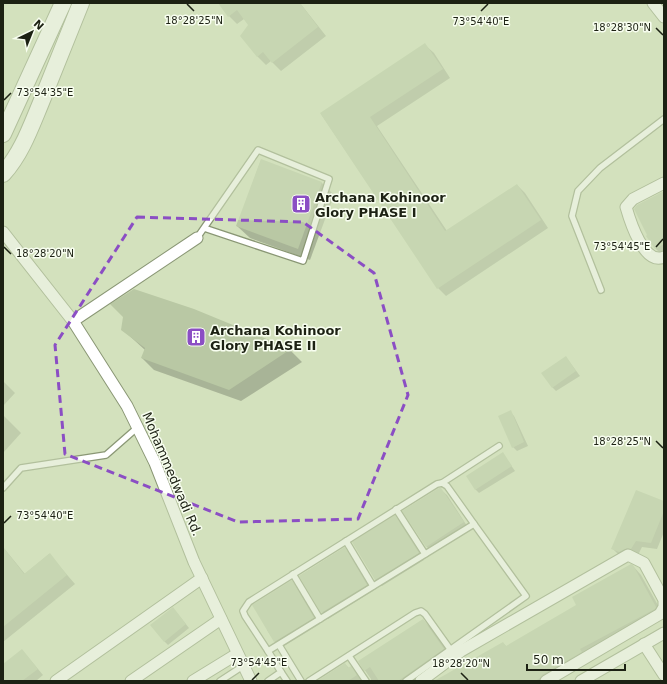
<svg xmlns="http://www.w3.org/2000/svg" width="667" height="684" font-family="'DejaVu Sans',sans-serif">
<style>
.shadow{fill:#0003}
.building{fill:#b9c8a4}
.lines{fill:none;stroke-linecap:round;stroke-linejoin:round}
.lane-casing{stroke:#8a9775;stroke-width:8}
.street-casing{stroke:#8a9775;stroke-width:13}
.secondary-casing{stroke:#8a9775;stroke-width:18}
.lane{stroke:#fff;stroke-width:5.5}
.street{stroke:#fff;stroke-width:11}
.secondary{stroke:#fff;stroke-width:16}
.marked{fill:none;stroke:#8b4ec4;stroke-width:3;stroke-dasharray:8 5;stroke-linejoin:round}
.ticks{fill:none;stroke:#1c2113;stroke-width:1.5}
.labels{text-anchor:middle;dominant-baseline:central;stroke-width:3;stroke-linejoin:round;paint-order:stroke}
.poi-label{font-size:13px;font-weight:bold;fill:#1c2113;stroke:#f8fef0;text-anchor:start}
.street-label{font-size:13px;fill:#1c2113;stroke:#f8fef0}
.ticks-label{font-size:10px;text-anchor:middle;fill:#1c2113;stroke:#f8fef0;stroke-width:3;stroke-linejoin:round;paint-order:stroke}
</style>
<rect width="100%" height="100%" fill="#d3e1bd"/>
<g class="shadow">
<path d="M219,3H300L326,36L281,71L271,61L266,65L257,56L249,25L244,19L237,24L229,16Z"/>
<path d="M425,45L434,53L450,78L377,126L447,231L517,185L525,193L548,228L446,296L438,288L321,114Z"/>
<path d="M261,160L322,183L334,195L310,260L250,238L237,226Z"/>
<path d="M664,192V257L656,249L647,236Z"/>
<path d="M193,310L290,350L302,362L241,401L154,370L142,358L145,350L122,329Z"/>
<path d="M566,357L580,376L556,391L552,387Z"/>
<path d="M3,381L15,393L3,406Z"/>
<path d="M510,412L514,416L528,446L517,451L513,447Z"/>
<path d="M3,415L21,433L3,453Z"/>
<path d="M503,454L515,471L479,493L475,489Z"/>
<path d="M440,489L447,495L469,529L433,553L426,546Z"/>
<path d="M664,502V532L657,549L642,547L638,555H619L613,549Z"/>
<path d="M395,517L401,523L424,560L382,586L375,580Z"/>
<path d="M3,547L25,574L49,554L75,584L3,642Z"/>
<path d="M344,548L351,554L373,591L328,619L322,612L300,576Z"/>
<path d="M633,566L641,575L664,616L554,681H449L503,643L507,647L578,605Z"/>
<path d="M292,581L298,588L320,624L281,648L275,642L267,630Z"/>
<path d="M177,613L189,628L168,645L164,641Z"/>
<path d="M423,620L431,628L451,656L416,681H371V679L359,662Z"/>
<path d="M22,650L43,675L36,681H3V665Z"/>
<path d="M345,664L349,668L351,667L362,681H319Z"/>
</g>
<g class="building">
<path d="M218,3H300L318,27L272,63L263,52L257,57L240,36L248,25L237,10L228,17Z"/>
<path d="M425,43L443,69L370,117L445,231L517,184L541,220L437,289L320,113Z"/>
<path d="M261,159L322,182L298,249L236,226Z"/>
<path d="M664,191V244L655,249L646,236L647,235L634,209L637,205Z"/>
<path d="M134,289L194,309L291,349L229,390L141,358L145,348L121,330L123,317L110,304Z"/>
<path d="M566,356L576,371L552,388L541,373Z"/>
<path d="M511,410L524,442L512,448L498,416Z"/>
<path d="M503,452L512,466L475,490L466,476Z"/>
<path d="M439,488H441L464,522L426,547L402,511Z"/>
<path d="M636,490L664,501V511L651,543L636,541L631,549L627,548L619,552L611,549Z"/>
<path d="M395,515L419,553L375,580L352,542Z"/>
<path d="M3,547L24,574L50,553L67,575L3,627Z"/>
<path d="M345,547L367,585L321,613L299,576Z"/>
<path d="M631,564L633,565L656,607L655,609L580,649L582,652L542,675L540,678L535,681H434L503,642L506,646L576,605L572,597Z"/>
<path d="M292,580L314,618L274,642L252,605Z"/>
<path d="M173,607L186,624L164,642L150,625Z"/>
<path d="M423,619L444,649L398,681H379L370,667L364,671L358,661Z"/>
<path d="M22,649L38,669L22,681H3V664Z"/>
<path d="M345,663L348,668L351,666L357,675L348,681H317Z"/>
</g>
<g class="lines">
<defs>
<g id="lane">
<path d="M197,238L258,150L329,179L303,261L204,228"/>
<path d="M601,290L572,216L578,191L600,168L664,119"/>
<path d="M442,483L447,486L474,524L268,651L245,616L243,611L249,602L437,484Z"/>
<path d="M442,483L499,446"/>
<path d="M3,488L21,468L106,455L138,427"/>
<path d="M396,509L425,554"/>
<path d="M346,541L373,586"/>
<path d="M293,574L320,619"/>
<path d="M279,645L301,681"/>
<path d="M268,651L281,672L268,681"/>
<path d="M349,656L366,681"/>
<path d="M281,672L287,681"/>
<path d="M220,681L243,666"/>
<path d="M309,681L415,613L421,611L425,614L450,649"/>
<path d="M406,681L526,596L474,524"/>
</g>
<g id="street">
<path d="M653,3L664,17"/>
<path d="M664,183L633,199L626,207C630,221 644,266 664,257"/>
<path d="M3,232L73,321L127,406L155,463L194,562L251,681"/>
<path d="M73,321L197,238"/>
<path d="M644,644L664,675"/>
<path d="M56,681L202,578"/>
<path d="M131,681L221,619"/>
<path d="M193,681L237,654"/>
<path d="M421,681L461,651L628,555L644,563L664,600V607L660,614L546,681"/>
<path d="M581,681L664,633"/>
</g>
<g id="secondary">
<path d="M3,134L63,3"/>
<path d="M3,174C21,154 30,129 40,105C54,71 67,37 81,3"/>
</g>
</defs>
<use href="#lane" class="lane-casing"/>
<use href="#street" class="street-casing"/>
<use href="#secondary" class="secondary-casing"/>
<use href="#lane" class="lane"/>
<use href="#street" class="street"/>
<use href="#secondary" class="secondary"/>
</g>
<path d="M0 0H667V684H0ZM137,217L303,222L374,273L408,395L358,519L238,522L65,454L55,345Z" fill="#d3e1bd" fill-opacity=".55" fill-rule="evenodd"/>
<path class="marked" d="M137,217L303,222L374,273L408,395L358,519L238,522L65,454L55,345Z"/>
<path class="ticks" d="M187,4L194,11M481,11L488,4M656,28L663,35M4,100L11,93M4,247L11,254M656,247L663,239M656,441L663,448M4,523L11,516M461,673L468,680M252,680L259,673"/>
<defs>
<symbol id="building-square" viewBox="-11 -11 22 22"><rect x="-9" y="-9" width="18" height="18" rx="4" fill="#8b4ec4" stroke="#f8fef0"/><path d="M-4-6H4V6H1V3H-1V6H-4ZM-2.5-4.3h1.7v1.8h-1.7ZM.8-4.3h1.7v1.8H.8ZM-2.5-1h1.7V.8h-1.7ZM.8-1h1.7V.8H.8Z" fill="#fff"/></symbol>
</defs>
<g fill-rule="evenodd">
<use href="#building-square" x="290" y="193" width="22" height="22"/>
<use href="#building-square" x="185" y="326" width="22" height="22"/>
</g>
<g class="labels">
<g class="poi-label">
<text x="315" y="197">Archana Kohinoor<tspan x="315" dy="15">Glory PHASE I</tspan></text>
<text x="210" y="330">Archana Kohinoor<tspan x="210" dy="15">Glory PHASE II</tspan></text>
</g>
<g class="street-label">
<text transform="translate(172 474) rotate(67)">Mohammedwadi Rd.</text>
</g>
</g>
<g class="ticks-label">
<text x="194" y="24">18°28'25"N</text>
<text x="481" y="25">73°54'40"E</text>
<text x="622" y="31">18°28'30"N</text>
<text x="45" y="96">73°54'35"E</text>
<text x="622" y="250">73°54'45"E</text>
<text x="45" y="257">18°28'20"N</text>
<text x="622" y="445">18°28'25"N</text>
<text x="45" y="519">73°54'40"E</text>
<text x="259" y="666">73°54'45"E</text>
<text x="461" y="667">18°28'20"N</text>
</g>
<rect width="667" height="684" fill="none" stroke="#1c2113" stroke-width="8"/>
<g transform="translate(32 32) rotate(43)" stroke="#f8fef0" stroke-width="3" paint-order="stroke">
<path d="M0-3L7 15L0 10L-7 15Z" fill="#1c2113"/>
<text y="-6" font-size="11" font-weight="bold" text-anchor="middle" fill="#1c2113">N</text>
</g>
<path d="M527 664v6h98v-6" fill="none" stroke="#1c2113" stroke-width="2"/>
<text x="533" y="664" font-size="12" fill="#1c2113" stroke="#f8fef0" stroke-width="3" paint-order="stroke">50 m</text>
</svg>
